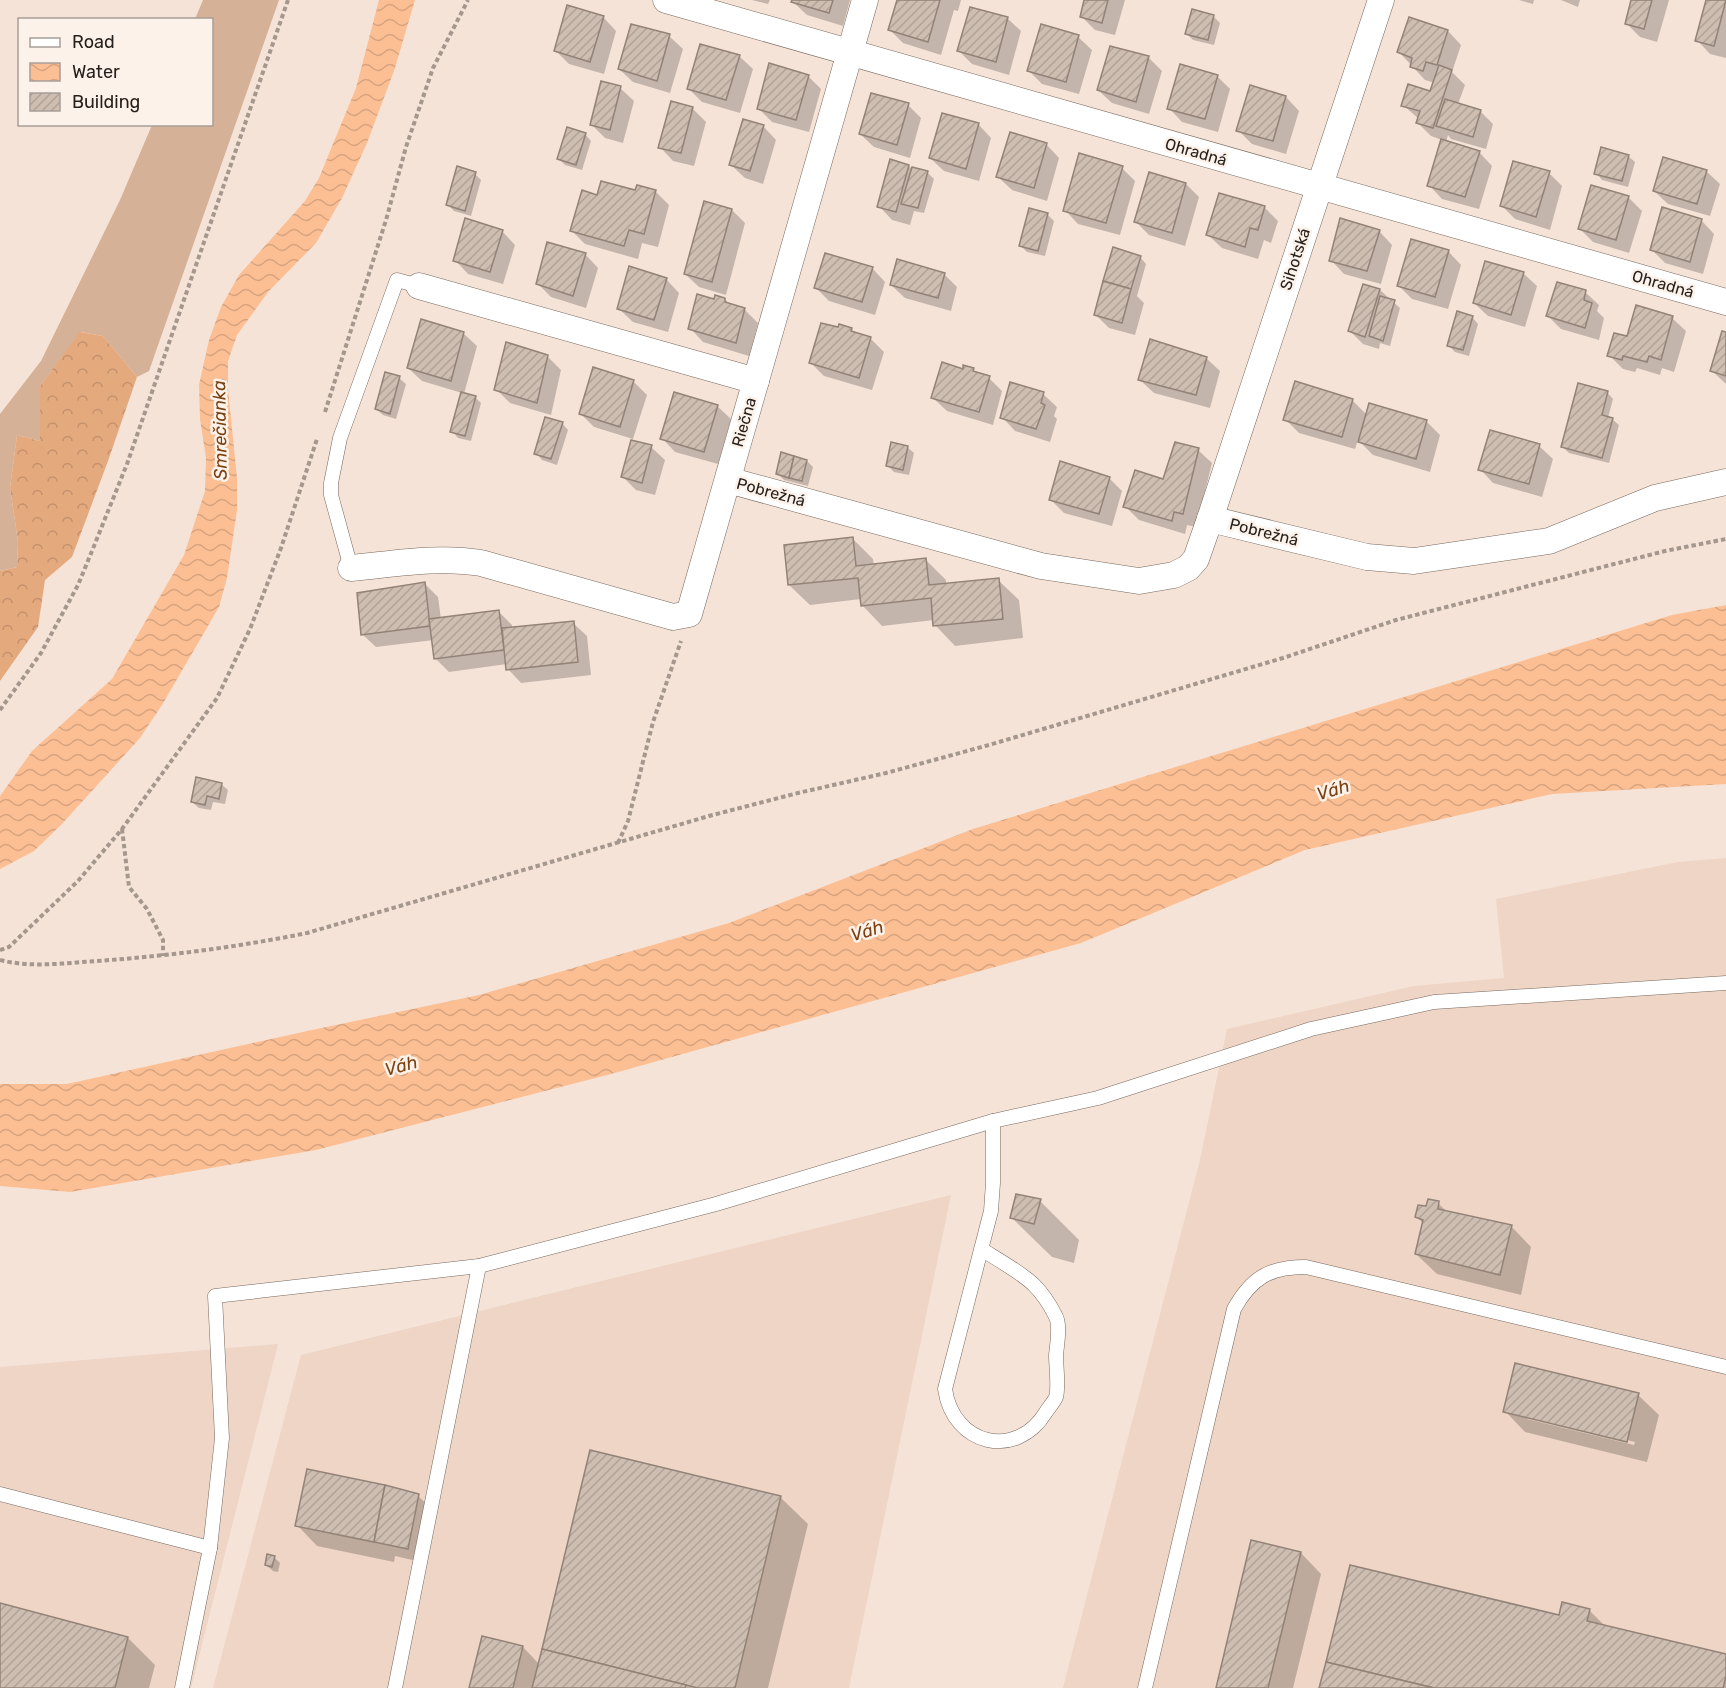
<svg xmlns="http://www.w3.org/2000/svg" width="1726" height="1688" font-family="Rubik,sans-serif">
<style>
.built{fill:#eed5c5}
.grass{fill:#d5b197}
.forest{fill:url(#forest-crowns)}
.water{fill:url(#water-waves)}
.shadow{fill:#0003;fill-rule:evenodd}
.building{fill:url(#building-hatch);stroke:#928277;stroke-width:1.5}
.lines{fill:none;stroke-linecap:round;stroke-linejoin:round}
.lane-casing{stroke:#77685d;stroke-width:15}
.street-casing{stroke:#77685d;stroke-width:27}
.path{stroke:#a4978e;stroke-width:4;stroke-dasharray:4.5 3;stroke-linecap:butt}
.lane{stroke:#fff;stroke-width:14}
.street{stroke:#fff;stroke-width:26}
.labels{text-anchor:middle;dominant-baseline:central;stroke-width:5;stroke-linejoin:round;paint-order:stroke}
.street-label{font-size:16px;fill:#27211d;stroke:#fdf2ea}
.water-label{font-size:18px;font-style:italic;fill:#7a4212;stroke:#fdf2ea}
</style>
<defs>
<pattern id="forest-crowns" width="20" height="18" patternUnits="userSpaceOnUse" patternTransform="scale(1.5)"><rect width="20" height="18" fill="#e5a97e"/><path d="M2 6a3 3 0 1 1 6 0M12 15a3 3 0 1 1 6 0" fill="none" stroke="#c4916c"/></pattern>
<pattern id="water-waves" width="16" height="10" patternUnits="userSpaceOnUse" patternTransform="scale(1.5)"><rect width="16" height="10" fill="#fcbf94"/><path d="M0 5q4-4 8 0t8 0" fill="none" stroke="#d8a47f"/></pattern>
<pattern id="building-hatch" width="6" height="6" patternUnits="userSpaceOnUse" patternTransform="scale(1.5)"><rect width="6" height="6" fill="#cebdb1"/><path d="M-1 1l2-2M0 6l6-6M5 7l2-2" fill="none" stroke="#b1a298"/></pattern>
</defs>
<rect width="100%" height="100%" fill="#f5e3d7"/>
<g class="built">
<path d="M1726,858V1688H1063L1200,1160L1227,1029L1414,986L1504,978L1496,899L1678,862Z"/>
<path d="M951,1195L849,1688H213L301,1355Z"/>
<path d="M278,1344L191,1688H0V1367Z"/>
</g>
<path class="grass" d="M203,0H279L149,371L137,377L103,336L81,332L40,386V441L17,435L10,488L18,541L17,567L0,571V414L41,361L120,200L152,125L212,124V20L195,19Z"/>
<path class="forest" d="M80,332L103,336L137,377L108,461L72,557L45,580L38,627L0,681V571L17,567L18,541L10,488L17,435L40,441V386Z"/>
<g class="water">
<path d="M379,0H415L394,71L367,143L342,198L316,243L268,292L237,335L228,361V389L237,478V510L227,578L219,607L162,705L140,738L61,825L34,851L0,869V796L32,751L112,679L184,555L205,491L206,458L200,419L199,385L209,340L221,307L239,275L305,201L319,178L356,88Z"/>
<path d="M1726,605V784L1552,794L1305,850L1081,943L611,1074L316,1150L70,1192L0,1186V1084H67L312,1030L479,995L729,923L973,829L1672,615Z"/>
</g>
<g class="shadow">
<path d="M752,0H770L768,4Z"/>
<path d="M794,0H850L843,26L807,15L793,2Z"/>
<path d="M898,0H961L958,11L954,10L941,55L903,43L890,30Z"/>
<path d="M1086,0H1125L1115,35L1095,30L1081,16Z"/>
<path d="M1519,0H1534L1533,4Z"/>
<path d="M1561,0H1580L1578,7Z"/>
<path d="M1633,0H1669L1657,42L1640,37L1626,23Z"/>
<path d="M1708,0H1726V58L1710,54L1697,40Z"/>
<path d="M603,17L616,31L604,74L569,64L556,51Z"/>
<path d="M1214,17L1220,23L1214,45L1193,40L1187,34Z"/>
<path d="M1007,18L1021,31L1009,75L972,64L959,51Z"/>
<path d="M1448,31L1461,45L1452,72L1465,85L1458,104L1480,111L1493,124L1486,149L1451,139L1448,135L1446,142L1479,152L1492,166L1479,209L1442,199L1429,185L1442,140L1431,136L1418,123L1419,119L1403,105L1431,93L1435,83L1425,80L1399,52Z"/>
<path d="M669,36L683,49L670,93L633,82L619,69Z"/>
<path d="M1078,37L1092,50L1079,94L1042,84L1029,71Z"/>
<path d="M1111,47L1149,58L1162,71L1149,114L1112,103L1098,90Z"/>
<path d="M739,56L753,69L740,113L702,102L689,89Z"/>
<path d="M808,76L821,89L809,132L772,122L758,108Z"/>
<path d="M1217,76L1230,89L1218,132L1182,122L1169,108Z"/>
<path d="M620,88L634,101L623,143L605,138L591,124Z"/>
<path d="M1286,97L1299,111L1286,154L1252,144L1238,130Z"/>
<path d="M908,105L921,118L910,158L874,147L860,134Z"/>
<path d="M692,108L706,122L694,166L673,161L660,147Z"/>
<path d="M978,124L991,138L979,181L944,171L930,158Z"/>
<path d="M763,126L776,140L763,184L745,178L731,165Z"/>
<path d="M585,134L591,141L582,170L565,165L558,158Z"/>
<path d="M1046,144L1059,158L1047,201L1012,190L998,177Z"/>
<path d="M1628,156L1635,162L1628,187L1602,180L1596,173Z"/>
<path d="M909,166L913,170L928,173L934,179L924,213L914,211L910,225L892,220L879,206Z"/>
<path d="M1122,168L1135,181L1120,235L1078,224L1065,210Z"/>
<path d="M1706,171L1720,184L1710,216L1668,204L1654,191Z"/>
<path d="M1549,173L1562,186L1550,230L1515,219L1502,206Z"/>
<path d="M475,174L481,180L471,216L454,211L448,205Z"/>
<path d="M1186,184L1199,197L1185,246L1149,235L1136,222Z"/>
<path d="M638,187L656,192L669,205L658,247L642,243L638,259L585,244L572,231L598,197L636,192Z"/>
<path d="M1220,195L1265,208L1278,221L1271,243L1264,240L1258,259L1222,248L1208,235Z"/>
<path d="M1628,197L1642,211L1629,253L1593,242L1580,229Z"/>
<path d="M732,210L745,223L726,295L699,287L685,274Z"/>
<path d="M1030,210L1048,215L1054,221L1045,256L1027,252L1021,246Z"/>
<path d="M1701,220L1714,234L1703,274L1665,263L1652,250Z"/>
<path d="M502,231L515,245L503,284L468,274L455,260Z"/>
<path d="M1379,231L1392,245L1381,284L1344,274L1331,260Z"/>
<path d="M1448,251L1461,265L1448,309L1412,299L1399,286Z"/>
<path d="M585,254L598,268L586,308L551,297L538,284Z"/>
<path d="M1140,257L1146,264L1137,296L1144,303L1135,335L1109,328L1095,314Z"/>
<path d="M872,268L885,282L875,315L829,301L816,288Z"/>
<path d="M1523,273L1537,286L1525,327L1488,316L1474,303Z"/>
<path d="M944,274L957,287L951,311L905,298L891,285Z"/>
<path d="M666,279L679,293L668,332L633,322L619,309Z"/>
<path d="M1364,286L1380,290L1400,308L1390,346L1380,343L1379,349L1363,344L1350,331Z"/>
<path d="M1585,292L1599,305L1597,311L1604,318L1599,340L1561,329L1548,316Z"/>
<path d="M725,299L730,305L744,309L758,323L749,356L703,342L690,328L715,301Z"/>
<path d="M1472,317L1478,324L1469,356L1455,352L1449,346Z"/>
<path d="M1672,318L1686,331L1674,372L1662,368L1660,375L1637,368L1635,372L1623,369L1609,355L1628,338Z"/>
<path d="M839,329H851L857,334L870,338L884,352L872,390L824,376L811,363Z"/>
<path d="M463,333L477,346L464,394L475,397L481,403L471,441L458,438L452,431L462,393L422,381L408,368Z"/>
<path d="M1726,333V384L1712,371Z"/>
<path d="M547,356L561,370L551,415L510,403L496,389Z"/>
<path d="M1206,358L1220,371L1210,408L1154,393L1140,380Z"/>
<path d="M973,369L978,375L989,378L1002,391L993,425L947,411L933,398L964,371Z"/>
<path d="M399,378L406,384L396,419L383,415L376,409Z"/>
<path d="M633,381L647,395L632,442L651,447L665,460L655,495L636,490L623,477L633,439L594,427L581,414Z"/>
<path d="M1607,392L1613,399L1608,418L1612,419L1619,425L1609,463L1569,453L1563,447Z"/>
<path d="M1043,394L1057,407L1054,416L1057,419L1050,442L1015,431L1002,417Z"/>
<path d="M1352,400L1367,415L1426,421L1440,435L1430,472L1373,455L1358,440L1355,449L1299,433L1285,419Z"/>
<path d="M717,406L731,419L718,464L675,452L662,438Z"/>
<path d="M562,423L568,430L557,465L542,460L536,453Z"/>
<path d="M1539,446L1553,459L1542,497L1493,483L1480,469Z"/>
<path d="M907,447L914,453L909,475L894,472L887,465Z"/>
<path d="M1198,450L1212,463L1196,527L1187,525L1185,534L1139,520L1125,506L1164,481Z"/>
<path d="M807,461L813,467L808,486L784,480L777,473Z"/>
<path d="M1109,478L1122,491L1112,526L1064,513L1050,499Z"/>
<path d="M853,539L873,559L874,565L925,559L946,580V585L998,580L1019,600L1023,638L955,646L935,625L934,620L882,626L862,605L861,599L810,605L789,585Z"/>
<path d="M425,584L438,597L441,619L498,611L512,625V629L573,623L587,636L591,675L521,683L508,669L507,664L449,672L436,659L434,640L376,647L362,634Z"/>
<path d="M221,784L228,790L225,804L213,802L211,810L199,808L192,802Z"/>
<path d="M1040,1201L1079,1240L1074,1263L1052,1257L1012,1218Z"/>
<path d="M1438,1203L1448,1213L1511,1226L1531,1247L1521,1295L1437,1274L1416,1254L1423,1223L1417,1217L1427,1208Z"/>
<path d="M1638,1395L1659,1415L1647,1462L1525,1432L1505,1411ZM1527,1416L1635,1442L1634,1445L1527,1419Z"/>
<path d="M418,1496L432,1509L421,1562L395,1556L394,1562L317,1546L297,1525Z"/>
<path d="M780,1497L808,1524L768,1688H471L523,1647L540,1665Z"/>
<path d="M1301,1553L1321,1574L1293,1688H1217Z"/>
<path d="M274,1557L280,1563L278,1572L273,1571L266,1565Z"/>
<path d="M0,1605L128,1638L155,1665L149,1688H0Z"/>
<path d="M1589,1610L1607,1628L1726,1656V1688H1321L1560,1617Z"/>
</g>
<g class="building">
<path d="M792,0H833L829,13L791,2Z"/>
<path d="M897,0H940L928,42L888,30Z"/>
<path d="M1084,0H1108L1102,23L1080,17Z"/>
<path d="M1631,0H1652L1644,29L1625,24Z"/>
<path d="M1706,0H1726L1714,46L1695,41Z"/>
<path d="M567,5L604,16L590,62L554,51Z"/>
<path d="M970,7L1008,17L996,62L957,51Z"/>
<path d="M1192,9L1214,15L1208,40L1185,34Z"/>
<path d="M1409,17L1448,30L1437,65L1426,62L1423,71L1410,67L1412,58L1397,52Z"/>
<path d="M631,24L670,34L657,81L618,69Z"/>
<path d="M1041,24L1079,35L1066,82L1027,71Z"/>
<path d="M700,44L740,55L726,100L687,89Z"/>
<path d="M1110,46L1149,56L1136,102L1097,90Z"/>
<path d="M769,63L809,75L796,120L757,109Z"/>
<path d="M1180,64L1218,75L1205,119L1167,109Z"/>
<path d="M1439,65L1452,70L1433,128L1416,123L1420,111L1401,106L1408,84L1430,91Z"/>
<path d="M601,81L621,86L610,130L590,125Z"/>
<path d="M1250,85L1286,96L1273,141L1236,131Z"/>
<path d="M871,93L909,103L897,145L859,134Z"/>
<path d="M1445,99L1481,110L1473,137L1436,126Z"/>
<path d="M671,101L693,107L681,153L658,148Z"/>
<path d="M942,113L979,123L966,169L929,158Z"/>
<path d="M743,119L764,125L750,171L729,165Z"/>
<path d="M567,127L586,133L576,165L557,159Z"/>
<path d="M1010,132L1047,143L1034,188L996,177Z"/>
<path d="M1441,139L1480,151L1465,197L1427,186Z"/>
<path d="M1601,147L1629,155L1622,181L1594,174Z"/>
<path d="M1079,153L1123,166L1106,223L1063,211Z"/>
<path d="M1663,157L1707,170L1697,204L1653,191Z"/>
<path d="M890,159L909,165L896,212L877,207Z"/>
<path d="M1513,161L1550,171L1536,217L1500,206Z"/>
<path d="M457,166L476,172L465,211L446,205Z"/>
<path d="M912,167L928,171L918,208L901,204Z"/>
<path d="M1149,172L1186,183L1172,233L1134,222Z"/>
<path d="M601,181L635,190L637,185L656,190L644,234L629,230L624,246L570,231L582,190L597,195Z"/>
<path d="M1591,185L1629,196L1616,240L1578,229Z"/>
<path d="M1219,193L1265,206L1258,230L1250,228L1245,247L1206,235Z"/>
<path d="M704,201L732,209L712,282L684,274Z"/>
<path d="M1662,207L1702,219L1690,262L1650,250Z"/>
<path d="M1029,208L1048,213L1038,251L1019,246Z"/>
<path d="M465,218L503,230L490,272L453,261Z"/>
<path d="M1340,218L1380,230L1367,271L1329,261Z"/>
<path d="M1411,239L1449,250L1435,297L1397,286Z"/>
<path d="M547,242L586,253L573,296L536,284Z"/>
<path d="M1113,247L1141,256L1131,289L1103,281Z"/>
<path d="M825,253L873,267L862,302L814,288Z"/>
<path d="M897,259L945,273L938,298L890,285Z"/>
<path d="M1485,261L1524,272L1511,315L1473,303Z"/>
<path d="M629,266L667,278L654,320L617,309Z"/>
<path d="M1103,281L1131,289L1122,323L1094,315Z"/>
<path d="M1557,282L1586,290L1584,300L1592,303L1585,328L1546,316Z"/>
<path d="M1363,284L1380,289L1365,337L1348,331Z"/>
<path d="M697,294L714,299L715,295L725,298V302L745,308L736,343L688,329Z"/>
<path d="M1380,296L1395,300L1383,341L1369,336Z"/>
<path d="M1636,305L1673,316L1661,360L1649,356L1647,362L1623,356L1622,360L1607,356L1614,333L1627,336Z"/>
<path d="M1457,311L1473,316L1463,350L1447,346Z"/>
<path d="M421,319L464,332L451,381L407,368Z"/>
<path d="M821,323L838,327L839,324L852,328L851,331L871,337L859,378L809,363Z"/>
<path d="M1722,331L1726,332V376L1710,371Z"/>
<path d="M1150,339L1207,357L1196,395L1138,380Z"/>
<path d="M506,342L548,355L537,403L494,390Z"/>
<path d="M942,362L963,369V365L974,368L973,371L990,376L979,412L931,398Z"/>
<path d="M593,367L634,380L620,427L579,414Z"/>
<path d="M385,372L400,376L390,414L375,409Z"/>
<path d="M1295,381L1353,399L1342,437L1283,420Z"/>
<path d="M1010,382L1044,392L1041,403L1045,405L1036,429L1000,418Z"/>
<path d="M1578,383L1608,391L1602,415L1613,418L1602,458L1561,447Z"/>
<path d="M461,392L476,396L465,436L450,432Z"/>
<path d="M674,392L718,405L704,452L660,439Z"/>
<path d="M1369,403L1427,420L1416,459L1358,442Z"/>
<path d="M545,417L563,422L551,459L534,454Z"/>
<path d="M1490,430L1540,444L1529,484L1478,470Z"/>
<path d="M631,440L652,445L642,483L621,477Z"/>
<path d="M891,442L908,446L903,470L886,466Z"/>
<path d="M1175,442L1199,448L1183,514L1174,512L1172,521L1123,507L1135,470L1163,479Z"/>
<path d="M781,452L794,456L789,478L776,474Z"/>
<path d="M794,456L807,460L802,481L789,478Z"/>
<path d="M1060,461L1110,477L1099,514L1049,500Z"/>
<path d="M853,537L856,566L926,558L929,585L999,578L1003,619L933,626L931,598L861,606L858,578L788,585L784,545Z"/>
<path d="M425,582L430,626L361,635L357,593Z"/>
<path d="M499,610L504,650L434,659L429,619Z"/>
<path d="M574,621L578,662L506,670L502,628Z"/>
<path d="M196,777L222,783L219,799L207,796L205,805L191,802Z"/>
<path d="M1016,1194L1041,1199L1034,1224L1010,1218Z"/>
<path d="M1428,1199L1439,1201L1438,1209L1512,1225L1500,1275L1415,1254L1423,1220L1415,1217L1418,1205L1426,1206Z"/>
<path d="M1515,1363L1639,1393L1627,1442L1503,1412Z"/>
<path d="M590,1450L781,1496L735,1688H698L542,1649Z"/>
<path d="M307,1469L385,1485L374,1542L295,1526Z"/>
<path d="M385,1485L419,1494L408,1549L374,1542Z"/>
<path d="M1251,1540L1301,1552L1268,1688H1216Z"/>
<path d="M267,1554L275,1556L272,1567L265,1565Z"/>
<path d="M1350,1565L1559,1615L1562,1602L1590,1609L1587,1621L1726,1654V1676L1723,1688H1434L1326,1662Z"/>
<path d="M0,1603L128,1637L115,1688H0Z"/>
<path d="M482,1636L523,1646L513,1688H469Z"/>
<path d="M542,1649L686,1685L685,1688H532Z"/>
<path d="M1326,1662L1434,1688H1319Z"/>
</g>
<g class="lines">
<defs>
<g id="lane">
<path d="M351,568L331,495V483L340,438L397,280L419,286"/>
<path d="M981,1249C997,1259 1022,1273 1034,1285C1042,1293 1050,1305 1055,1315C1061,1324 1057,1344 1056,1355C1056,1366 1059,1387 1056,1397C1054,1402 1049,1407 1046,1412C1016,1461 953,1445 945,1389L991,1211L993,1183V1121"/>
<path d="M0,1494L210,1548L182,1688"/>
<path d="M210,1548L222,1438L215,1296L479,1266L716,1204L993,1121L1098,1098L1311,1029L1434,1002L1726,983"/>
<path d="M395,1688L479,1266"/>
<path d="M1145,1688L1234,1309C1252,1277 1270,1267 1306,1267L1726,1367"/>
</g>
<g id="street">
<path d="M666,0L1726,302"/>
<path d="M419,286L756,381"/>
<path d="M728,480L1041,566L1139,581L1174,575L1188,568L1196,559L1210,519L1381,0"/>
<path d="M1210,519L1367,557L1414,561L1549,541L1655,498L1726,482"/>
<path d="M351,568C395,564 437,556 481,563L673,617L689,614L865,0"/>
</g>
</defs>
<use href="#lane" class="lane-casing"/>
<use href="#street" class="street-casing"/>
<g class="path">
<path d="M325,412L386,220L406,147L433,68L468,0"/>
<path d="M0,710L41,653L78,585L92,551L127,464L288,0"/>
<path d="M122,829L129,887L147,909L163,940V956"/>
<path d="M618,843L628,821L653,722L681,641"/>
<path d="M0,950L9,947L78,881L122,829L217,698L250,629L281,548L317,439"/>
<path d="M0,960C31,968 65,963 97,961C168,956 238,947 307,933L709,816L798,793L886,773L989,745L1283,658L1396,620L1665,551L1726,539"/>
</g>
<use href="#lane" class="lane"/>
<use href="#street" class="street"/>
</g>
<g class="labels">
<g class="street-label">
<text transform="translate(1196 152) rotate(16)">Ohradná</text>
<text transform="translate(1295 259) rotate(-72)">Sihotská</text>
<text transform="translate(1663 284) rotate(16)">Ohradná</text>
<text transform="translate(744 422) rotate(-74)">Riečna</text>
<text transform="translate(771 492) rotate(15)">Pobrežná</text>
<text transform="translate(1264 532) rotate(14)">Pobrežná</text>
</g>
<g class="water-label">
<text transform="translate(220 430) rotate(-91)">Smrečianka</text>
<text transform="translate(1333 790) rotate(-17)">Váh</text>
<text transform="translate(867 931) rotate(-17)">Váh</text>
<text transform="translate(401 1066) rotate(-15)">Váh</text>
</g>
</g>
<rect x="18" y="18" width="195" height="108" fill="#fdf2ea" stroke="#a79e98" stroke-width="1.5"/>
<rect x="30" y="38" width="30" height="9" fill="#ffffff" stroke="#a79e98" stroke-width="1.5"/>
<text x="72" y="48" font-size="18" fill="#27211d">Road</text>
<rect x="30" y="63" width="30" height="18" fill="url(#water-waves)" stroke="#a79e98" stroke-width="1.5"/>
<text x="72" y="78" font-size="18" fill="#27211d">Water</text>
<rect x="30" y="93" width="30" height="18" fill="url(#building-hatch)" stroke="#a79e98" stroke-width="1.5"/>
<text x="72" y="108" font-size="18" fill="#27211d">Building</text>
</svg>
